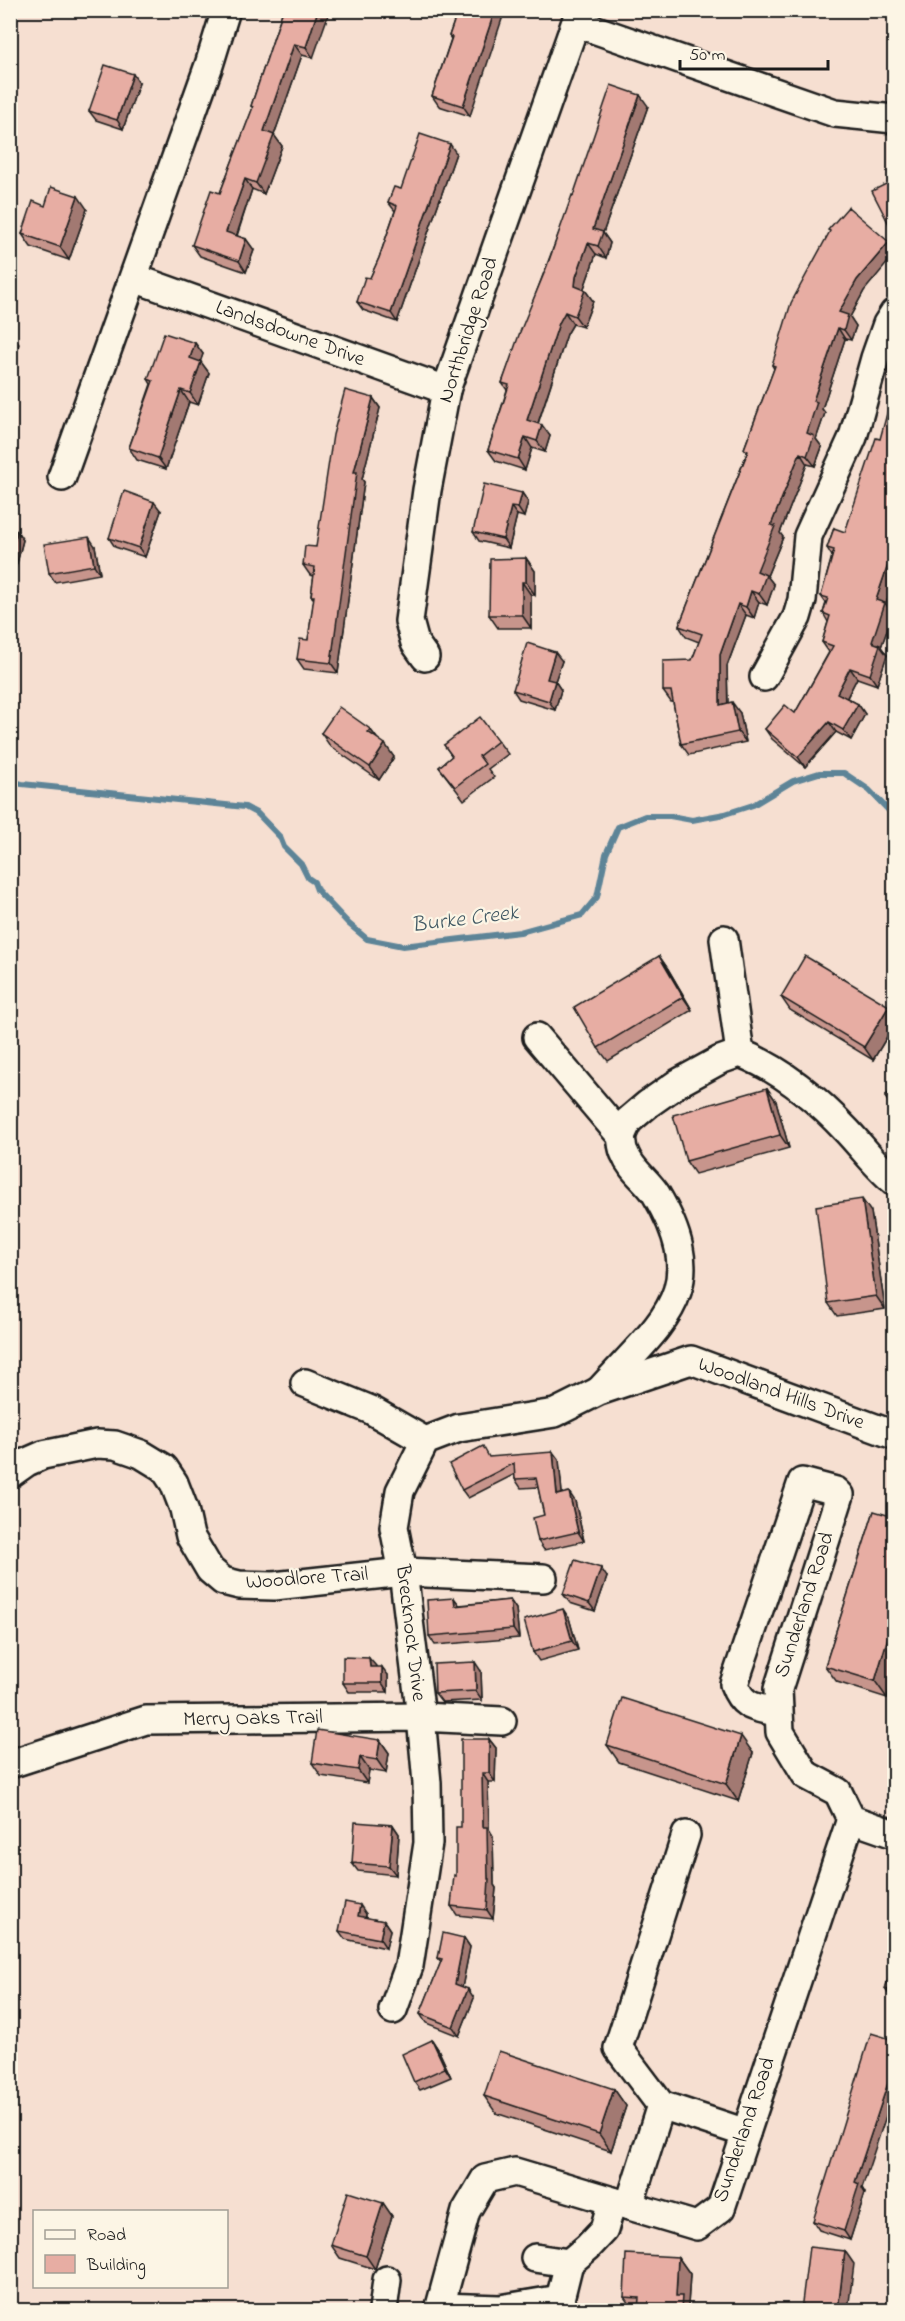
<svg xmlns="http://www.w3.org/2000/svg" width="905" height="2321" font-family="'Indie Flower',sans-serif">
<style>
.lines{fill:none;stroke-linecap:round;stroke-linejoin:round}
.stream{stroke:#5d8497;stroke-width:6}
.minor-casing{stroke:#1c1c1c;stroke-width:32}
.minor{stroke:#fcf5e5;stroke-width:27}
.wall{fill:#c7958c;stroke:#1c1c1c;stroke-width:1.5}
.shaded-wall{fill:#a27972;stroke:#1c1c1c;stroke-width:1.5}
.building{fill:#e7ada3;stroke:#1c1c1c;stroke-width:1.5}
.labels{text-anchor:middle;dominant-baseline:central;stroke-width:4.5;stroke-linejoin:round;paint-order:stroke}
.street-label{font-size:21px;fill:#1c1c1c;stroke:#fcf5e5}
.water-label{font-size:22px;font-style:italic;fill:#425964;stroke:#fcf5e5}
</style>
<rect width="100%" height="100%" fill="#f6dfd1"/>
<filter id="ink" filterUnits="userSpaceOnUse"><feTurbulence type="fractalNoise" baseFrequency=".0167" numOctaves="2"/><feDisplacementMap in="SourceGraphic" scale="12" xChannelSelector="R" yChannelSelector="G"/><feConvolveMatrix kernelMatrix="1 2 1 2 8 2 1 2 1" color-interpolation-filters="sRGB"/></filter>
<g filter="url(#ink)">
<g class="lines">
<path class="stream" d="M10,781L22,784L245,807L258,814L280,837L284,847L301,864L308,878L314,882L317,890L349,924L367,939L403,946L520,932L582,915L597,897L606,854L618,827L645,816H670L692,820L725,814L753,805L793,781L819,773H844L869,790L894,816"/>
<defs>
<g id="minor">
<path d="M576,23L835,113L894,119"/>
<path d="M134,278L446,390"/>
<path d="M62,477L209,65L226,10"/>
<path d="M425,657L415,643L409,621L427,490L446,390L580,10"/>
<path d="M764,677L797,617L802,600L808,536L853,437L875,358L887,324L894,313"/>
<path d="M724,939L740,1053"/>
<path d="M537,1037L621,1136C622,1142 622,1149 625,1154C631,1170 647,1180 656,1194C713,1290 663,1320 600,1390"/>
<path d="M621,1136L628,1121L648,1104L678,1083L720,1060L740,1053C781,1069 817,1099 847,1131C863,1148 876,1166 894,1181"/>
<path d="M305,1383L371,1410L425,1441"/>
<path d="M10,1474L27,1462L43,1455L97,1444L115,1445L141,1454L164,1468L174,1483L184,1509L190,1536L210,1570L223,1581L239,1585L274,1586L403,1572L543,1578"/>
<path d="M779,1713C756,1707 743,1709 734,1684L802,1482L836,1491L840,1495L778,1689L780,1732L806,1775L838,1792L851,1819L894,1834"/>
<path d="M10,1764L146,1720L421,1717L502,1721"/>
<path d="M686,1835L618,2048L661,2105L746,2133"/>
<path d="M393,2010L409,1966L428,1843L427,1783L421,1717L403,1572L394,1527L400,1491L425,1441L459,1428L555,1413L599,1391L691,1360L894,1435"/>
<path d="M629,2206L661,2105"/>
<path d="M535,2258L569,2263"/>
<path d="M560,2299L569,2263L588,2247L604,2230L612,2201"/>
<path d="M440,2307L500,2309L560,2299L563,2310"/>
<path d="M383,2310L387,2280"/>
<path d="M439,2310L466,2211L485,2179L515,2172L697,2226L721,2208L851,1819"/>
</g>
</defs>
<use href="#minor" class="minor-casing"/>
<use href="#minor" class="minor"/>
</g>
<g class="wall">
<path d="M283,10L313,58L302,55L274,135L282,146L264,194L252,189L237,236L246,239L254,250L246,272L200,256L192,245L220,193L253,108L251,106Z"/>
<path d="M458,10L470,116L439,106L432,96L451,39L449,36Z"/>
<path d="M139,83L123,129L96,120L89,111Z"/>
<path d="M648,106L603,233L610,243L606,258L596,254L584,288V290H585L593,301L583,327L573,324L567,334L538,424L550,436L545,452L532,448L525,470L496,461L488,450L507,390L502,383L573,196Z"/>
<path d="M456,153L397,322L363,310L357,302L370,278L379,258L395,211L388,202L401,189Z"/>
<path d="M45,206L87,209L69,260L31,247L22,234Z"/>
<path d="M848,207L864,291L850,317L856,326L851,340L845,339L822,409L825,413L816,439L822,447L815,466L807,464L780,533L783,537L767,576L774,585L767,605L759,602L754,618L746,615L727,666L728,703L740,713L746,742L689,755L681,744L673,702H671L663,691L692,660L699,642L686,637L679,626L747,453L744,449L774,369L772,365Z"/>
<path d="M195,343L203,354L200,361L209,373L198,405L189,402L166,469L137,460L129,448L151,384L148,379Z"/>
<path d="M373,398L380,408L362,479L364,482L338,673L304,669L297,659L308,640L314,599L311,596L314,576L310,575L303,565L316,547Z"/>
<path d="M522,493L528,502L524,517L517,515L509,548L479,541L473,532Z"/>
<path d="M161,511L145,557L115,547L109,538Z"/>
<path d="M834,528L893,614L881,647L887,655L877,685L857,678L847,698L858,704L865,714L851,740L836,732L805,767L772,739L765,729L795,713L829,652L822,642L828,622L823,613L826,603L821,596L832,556L827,548Z"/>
<path d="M10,529L23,540L16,567L10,565Z"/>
<path d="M95,546L100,574L55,582L49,573Z"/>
<path d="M526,558L535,571V595H531V628H498L489,615Z"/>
<path d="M562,661L555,681L561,690L555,710L519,699L513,690Z"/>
<path d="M370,729L377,739L394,757L379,780L330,746L321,733Z"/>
<path d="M498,741L508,754L488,769L494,777L464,800L439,767L452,756L444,745Z"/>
<path d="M659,956L668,969L692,1010L608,1061L598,1048Z"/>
<path d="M781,997L889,1006L894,1013V1025L873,1060L790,1010Z"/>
<path d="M894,1087V1110L885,1097Z"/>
<path d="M767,1088L776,1101L789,1148L695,1174L686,1161Z"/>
<path d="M871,1212L885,1309L837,1316L828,1303Z"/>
<path d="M490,1457L559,1460L562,1494L575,1501L584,1541L544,1550L538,1541L544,1515L538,1487L521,1488L515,1479V1474L468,1498L462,1490Z"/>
<path d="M874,1511L887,1698L837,1682L825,1666Z"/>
<path d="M607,1577L595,1611L570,1603L563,1594Z"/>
<path d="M454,1598L459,1605L510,1600L516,1609L519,1638L435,1645L429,1636Z"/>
<path d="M569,1618L578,1650L539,1661L533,1652Z"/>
<path d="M376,1667L388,1675V1692H349L343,1683Z"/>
<path d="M481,1671L482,1700L442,1702L435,1693Z"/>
<path d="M489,1739L496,1748L495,1782H488L489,1829L493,1836L494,1885L496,1888L493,1919L457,1915L451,1906L456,1876Z"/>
<path d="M380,1740L389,1753L386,1773L369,1770L367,1783L321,1776L312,1763Z"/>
<path d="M607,1745L753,1753L738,1801L619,1762Z"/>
<path d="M393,1825L399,1834L396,1875L358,1871L352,1863Z"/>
<path d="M366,1914V1918L384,1921L390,1930L386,1948L345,1939L339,1931Z"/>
<path d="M464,1938L470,1947L462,1987L474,1998L459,2036L426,2023L420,2014L441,1962L438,1958Z"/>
<path d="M894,1963V2001L885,1989Z"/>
<path d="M432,2040L438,2049L451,2077L420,2090L414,2082Z"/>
<path d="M614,2089L626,2106L611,2151L496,2113L484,2096Z"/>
<path d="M862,2188L865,2193L850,2240L819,2230L813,2221Z"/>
<path d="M383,2203L392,2216L375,2269L340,2258L331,2245Z"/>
<path d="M678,2257L690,2274L688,2305L692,2310H633L624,2297Z"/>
</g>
<g class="shaded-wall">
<path d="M318,10H330L313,58L306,47Z"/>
<path d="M495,10H505L470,116L463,106Z"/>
<path d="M294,44L302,55L273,138L274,135L282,146L264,194L256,183L264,131Z"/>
<path d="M133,74L139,83L123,129L117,120Z"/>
<path d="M640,95L648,106L603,233L610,243L606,258L598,246L593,229Z"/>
<path d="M450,144L456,153L397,322L391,313Z"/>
<path d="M245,179L252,189L234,243L226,232Z"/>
<path d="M78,196L87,209L69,260L60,247Z"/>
<path d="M246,239L254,250L246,272L239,261Z"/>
<path d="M889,242L894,250V255L864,291L850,317L856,326L851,340L844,330L839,312L857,280Z"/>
<path d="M588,243L596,254L584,288L582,297L585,290L593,301L583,327L575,316V286L576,277Z"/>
<path d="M565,312L573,324L567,334L535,432L527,420L559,323Z"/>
<path d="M838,328L845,339L822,409L825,413L816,439L822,447L815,466L807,456V433L813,401Z"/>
<path d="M12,335L19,344L10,367V340Z"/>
<path d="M195,343L203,354L198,369L190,358Z"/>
<path d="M201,362L209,373L198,405L190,393Z"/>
<path d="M181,390L189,402L166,469L158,458Z"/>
<path d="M373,398L380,408L362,479L364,482L338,673L331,663L354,472Z"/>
<path d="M542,425L550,436L545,452L537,441Z"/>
<path d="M525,437L532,448L525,470L518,459Z"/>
<path d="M800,453L807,464L780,533L783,537L767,576L774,585L767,605L759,594L757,571L771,525Z"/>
<path d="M522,493L528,502L524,517L518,508Z"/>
<path d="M154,502L161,511L145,557L139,548Z"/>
<path d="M511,507L517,515L509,548L503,539Z"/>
<path d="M17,531L23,540L16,567L10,558V557Z"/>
<path d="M89,537L95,546L100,574L94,565Z"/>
<path d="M894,547V579L886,604L893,614L881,647L887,655L877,685L870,675L872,642L876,600Z"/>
<path d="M526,558L535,571V595L526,582Z"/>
<path d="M522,582L531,595V628L522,615Z"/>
<path d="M751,591L759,602L754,618L746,607Z"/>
<path d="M738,604L746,615L727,666L728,716L720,705V655Z"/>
<path d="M555,652L562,661L553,687L547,679Z"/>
<path d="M850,668L857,678L844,703L837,693Z"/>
<path d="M555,681L561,690L555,710L549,701Z"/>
<path d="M732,702L740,713L746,742L738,732Z"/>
<path d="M858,704L865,714L851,740L843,730Z"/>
<path d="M829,722L836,732L805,767L798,757Z"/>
<path d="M370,729L380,742L368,732Z"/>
<path d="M385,744L394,757L379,780L370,767Z"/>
<path d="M659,956L668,969L692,1010L683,997Z"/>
<path d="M889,1006L894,1013V1025L873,1060L864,1047Z"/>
<path d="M767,1088L776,1101L789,1148L780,1135Z"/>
<path d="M862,1199L871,1212L885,1309L876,1296Z"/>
<path d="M553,1452L559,1460L563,1504L557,1495Z"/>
<path d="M569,1492L575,1501L584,1541L578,1532Z"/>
<path d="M601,1568L607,1577L595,1611L589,1603Z"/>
<path d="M454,1598L461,1607L455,1606Z"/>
<path d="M510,1600L516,1609L519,1638L513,1629Z"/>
<path d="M563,1609L569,1618L578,1650L572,1641Z"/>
<path d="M894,1617V1672L887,1698L875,1681Z"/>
<path d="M369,1658L376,1666V1676L370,1667Z"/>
<path d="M475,1662L481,1671L482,1700L476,1691Z"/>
<path d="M382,1667L388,1675V1692L382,1683Z"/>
<path d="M741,1736L753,1753L738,1801L726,1784Z"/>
<path d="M489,1739L496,1748L495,1782L489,1773Z"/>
<path d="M380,1740L389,1753L386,1773L377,1760Z"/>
<path d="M360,1757L369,1770L367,1783L358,1770Z"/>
<path d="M482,1773L488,1782L489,1829L493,1836L494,1885L496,1888L493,1919L487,1910L488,1879L483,1827Z"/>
<path d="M393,1825L399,1834L396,1875L389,1866Z"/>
<path d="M360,1905L366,1914L365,1925L358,1916Z"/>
<path d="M384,1921L390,1930L386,1948L380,1939Z"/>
<path d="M464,1938L470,1947L461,1993L455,1984Z"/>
<path d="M468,1989L474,1998L459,2036L453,2027Z"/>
<path d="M432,2040L438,2049L451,2077L445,2068Z"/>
<path d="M894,2065V2092L862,2188L865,2193L850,2240L844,2231L855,2182Z"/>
<path d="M614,2089L626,2106L611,2151L599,2134Z"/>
<path d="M383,2203L392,2216L375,2269L366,2256Z"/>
<path d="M845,2251L854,2264L848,2310H838Z"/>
<path d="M678,2257L690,2274L688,2305L692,2310H681L676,2296Z"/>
</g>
<g class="building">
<path d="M283,10H318L306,47L294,44L264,131L274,135L256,183L245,179L226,232L246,239L239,261L192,245L211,190L220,193L253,107L251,106Z"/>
<path d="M458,10H495L463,106L432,96L452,37L449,36Z"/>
<path d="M105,65L133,74L117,120L89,111Z"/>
<path d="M611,85L640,95L593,229L603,232L598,246L588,243L576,277L575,286L585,290L575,316L565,312L559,323L527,420L542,425L537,441L525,437L518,459L488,450L509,385L502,383L520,332L547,266L572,195L573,196Z"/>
<path d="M420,134L450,144L391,313L357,302L365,277L370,278L379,258L397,206L388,202L394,187L401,189Z"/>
<path d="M894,180V234L872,191Z"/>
<path d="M51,187L78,196L60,247L22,234L33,201L45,206Z"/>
<path d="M848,207L889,242L857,280L839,312L848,315L844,330L838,328L813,401L817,402L807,433L814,436L807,456L800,453L771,525L775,526L757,571L766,575L759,594L751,591L746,607L738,604L720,655V705L732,702L738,732L681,744L671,691H663V661L692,660L702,634L679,626L748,451L744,449L775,366L772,365L791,303L830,231L828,230Z"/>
<path d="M164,333L195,343L190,358L201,362L190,393L181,390L158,458L129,448L153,381L148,379Z"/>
<path d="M894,388V547L876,600L885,603L872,642L880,645L870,675L850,668L837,693L858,704L843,730L829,722L798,757L765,729L785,705L795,713L833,646L822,642L830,616L823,613L828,598L821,596L834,550L827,548L834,528L845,532L876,438L880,439Z"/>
<path d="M345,390L373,398L354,472H357L331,663L297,659L300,639L308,640L314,596H311L315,567L303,565L305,546L316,547L333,435Z"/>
<path d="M484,484L522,493L518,508L511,507L503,539L473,532Z"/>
<path d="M124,491L154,502L139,548L109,538Z"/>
<path d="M10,529L17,531L10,557Z"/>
<path d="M89,537L94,565L49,573L44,544Z"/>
<path d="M526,558V582H522V615H489L490,559Z"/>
<path d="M527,643L555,652L547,679L555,681L549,701L513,690Z"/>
<path d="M339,707L370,729L368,732L385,744L370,767L321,733Z"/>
<path d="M480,717L498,741L479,756L485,764L455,787L439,767L452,756L444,745Z"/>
<path d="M659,956L683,997L598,1048L574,1007Z"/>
<path d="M805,956L889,1006L864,1047L781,997Z"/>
<path d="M894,1087V1105L885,1097Z"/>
<path d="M767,1088L780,1135L686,1161L673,1115Z"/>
<path d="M862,1199L876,1296L828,1303L816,1206Z"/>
<path d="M483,1446L489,1457L553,1452L557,1495L569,1492L578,1532L538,1541L533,1518L544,1515L536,1478L515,1479L514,1463L462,1490L449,1464Z"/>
<path d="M874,1511L894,1517V1617L875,1681L825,1666Z"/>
<path d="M575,1560L601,1568L589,1603L563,1594Z"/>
<path d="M454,1598L455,1606L510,1600L513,1629L429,1636L427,1600Z"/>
<path d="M563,1609L572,1641L533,1652L524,1620Z"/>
<path d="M343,1657L369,1658L370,1667H382V1683H343Z"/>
<path d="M475,1662L476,1691L435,1693L434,1664Z"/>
<path d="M622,1698L741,1736L726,1784L607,1745Z"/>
<path d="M317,1730L380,1740L377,1760L360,1757L358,1770L312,1763Z"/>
<path d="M461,1739H489V1773H482L483,1827H487L488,1879H489L487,1910L451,1906L454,1875L456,1876V1827H461Z"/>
<path d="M355,1822L393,1825L389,1866L352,1863Z"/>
<path d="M345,1902L360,1905L358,1916L384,1921L380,1939L339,1931Z"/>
<path d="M443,1933L464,1938L455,1984L468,1989L453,2027L420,2014L442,1959L438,1958Z"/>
<path d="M894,1963V1992L885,1989Z"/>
<path d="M871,2033L894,2040V2065L855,2182L859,2184L844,2231L813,2221Z"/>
<path d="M432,2040L445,2068L414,2082L402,2054Z"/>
<path d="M499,2051L614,2089L599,2134L484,2096Z"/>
<path d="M348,2192L383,2203L366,2256L331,2245Z"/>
<path d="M809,2247L845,2251L838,2310H801Z"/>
<path d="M626,2254L678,2257L676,2296H682L681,2310H638L639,2298L624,2297Z"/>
</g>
</g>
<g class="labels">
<g class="street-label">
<text transform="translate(469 330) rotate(-72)">Northbridge Road</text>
<text transform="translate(290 334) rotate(20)">Landsdowne Drive</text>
<text transform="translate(781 1394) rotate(20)">Woodland Hills Drive</text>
<text transform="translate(307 1579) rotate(-4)">Woodlore Trail</text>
<text transform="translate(805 1605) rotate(-72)">Sunderland Road</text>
<text transform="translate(410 1633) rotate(83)">Brecknock Drive</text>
<text transform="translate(253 1719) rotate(-1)">Merry Oaks Trail</text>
<text transform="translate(745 2130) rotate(-71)">Sunderland Road</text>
</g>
<g class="water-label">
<text transform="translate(465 920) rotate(-7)">Burke Creek</text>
</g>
</g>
<rect width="905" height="2321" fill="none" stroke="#fcf5e5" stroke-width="36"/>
<rect x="18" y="18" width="869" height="2285" fill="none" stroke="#1c1c1c" stroke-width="2" filter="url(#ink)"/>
<rect x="33" y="2210" width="195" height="78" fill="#fcf5e5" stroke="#a29e95" stroke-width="1.5"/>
<rect x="45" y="2230" width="30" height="9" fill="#fcf5e5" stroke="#a29e95" stroke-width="1.5"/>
<text x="87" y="2240" font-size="18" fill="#1c1c1c">Road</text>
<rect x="45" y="2255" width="30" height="18" fill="#e7ada3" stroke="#a29e95" stroke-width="1.5"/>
<text x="87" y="2270" font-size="18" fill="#1c1c1c">Building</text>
<path d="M680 60v9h148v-9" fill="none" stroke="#1c1c1c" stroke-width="3"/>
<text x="689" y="60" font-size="18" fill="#1c1c1c" stroke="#fcf5e5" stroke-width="4.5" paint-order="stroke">50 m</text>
</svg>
